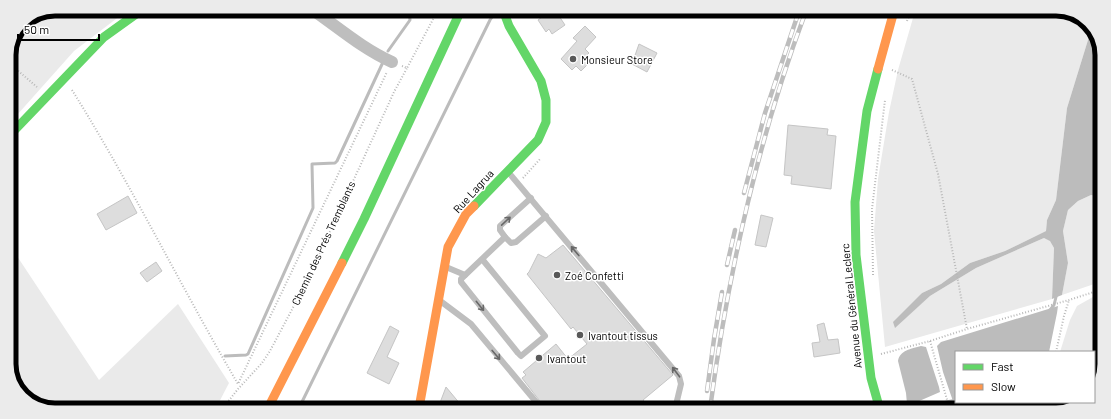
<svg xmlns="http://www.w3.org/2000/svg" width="1111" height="419" font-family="Barlow,sans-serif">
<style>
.green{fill:#eaeaea}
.water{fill:#bcbcbc}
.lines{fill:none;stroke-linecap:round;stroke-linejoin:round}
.stream{stroke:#bcbcbc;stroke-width:3}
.building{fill:#ddd;stroke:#c5c5c5}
.path{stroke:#b8b8b8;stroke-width:2;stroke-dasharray:1 2;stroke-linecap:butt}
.lane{stroke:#bebebe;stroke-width:6}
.street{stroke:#bebebe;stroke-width:12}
.fast{stroke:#63d668;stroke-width:9}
.slow{stroke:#ff974d;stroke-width:9}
.rail-casing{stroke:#bdbdbd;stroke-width:4.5}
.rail{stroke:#fff;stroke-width:3;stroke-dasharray:9;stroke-linecap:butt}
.oneway{stroke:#686868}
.poi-dot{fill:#595959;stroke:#fff;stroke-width:1.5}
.labels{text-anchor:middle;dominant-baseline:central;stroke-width:3;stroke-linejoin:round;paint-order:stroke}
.poi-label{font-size:11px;fill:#000;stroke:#fff;text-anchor:start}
.street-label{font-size:11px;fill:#000;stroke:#fff}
.rim{fill:none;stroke:#000;stroke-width:5}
</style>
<rect width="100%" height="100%" fill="#fff"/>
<g class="green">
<path d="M55,9H129L74,51L9,124V52L23,22Z"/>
<path d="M915,11L1071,12L1092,27L1067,108L1056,200L1047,220L1046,231L1005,251L970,263L941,284L922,293L895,327L930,296L976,268L1044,238L1050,240L1054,248L1052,299L885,347L874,231L878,179L889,112L898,70Z"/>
<path d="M1091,195L1101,197L1100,282L1062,295L1068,263L1063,231L1068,210L1078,201Z"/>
<path d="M9,244L99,380L178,304L229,383L216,408L40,407L18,392L9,368Z"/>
<path d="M1100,293L1099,379L1094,387V352H1060L1070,320L1077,306Z"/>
<path d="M1049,402H1080L1057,410H1037Z"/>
</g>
<g class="water">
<path d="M1092,27L1102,51L1101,138L1098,153L1096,177L1101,180V197L1091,195L1078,201L1068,210L1063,231L1068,263L1062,295L1052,299L1054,248L1050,241L1044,238L976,268L930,296L895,328L893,322L922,293L941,284L970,263L1005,251L1046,231L1047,220L1056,200L1067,108Z"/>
<path d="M1058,306L1057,313L1049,352H956V402H1031L1019,410H956L943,372L937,346L941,342Z"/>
<path d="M921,346L926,347L939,387L940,392L917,402L918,409C927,411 937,405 945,407L946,410H904L907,404L906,393L898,361C900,350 911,349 921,346Z"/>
</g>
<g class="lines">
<g class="stream">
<path d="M388,51L410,20L409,10"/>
<path d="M1050,310L1054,305L1057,293"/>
<path d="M225,356L246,355L248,354L313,208L312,164L335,163L337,161L384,60"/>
<path d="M299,408L490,20L497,10"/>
<path d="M924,410L933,405L956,400"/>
</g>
</g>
<g class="building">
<path d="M552,10H555L565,25L552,34L549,29L546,32L538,20Z"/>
<path d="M585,26L596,37L585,49L589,53L584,58L589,63L581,71L576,66L572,70L561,59L577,41L573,38Z"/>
<path d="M639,44L657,53L647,72L632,64Z"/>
<path d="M788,125L828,129L827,135L836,136L831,189L791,184L792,176L784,175Z"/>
<path d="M128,196L137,213L106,230L97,214Z"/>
<path d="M761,215L773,218L766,247L755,245Z"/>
<path d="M563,245L673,375L643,400L651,409H546L522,378L526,375L523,372L556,344L568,359L587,344L573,327L571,329L527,274L529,272L538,254L546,258Z"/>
<path d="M156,262L162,271L147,282L140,273Z"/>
<path d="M824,323L828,340L838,339L840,353L814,357L812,343L820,342L817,325Z"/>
<path d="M390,326L399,331L387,357L399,363L389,384L367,373Z"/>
<path d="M446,387L461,405L465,407V409L438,408Z"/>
</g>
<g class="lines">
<g class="path">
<path d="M907,21L911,11"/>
<path d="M9,63L37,87"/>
<path d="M402,66L407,68L438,10"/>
<path d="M892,70L912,79L938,174L967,329"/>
<path d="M72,90C132,186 181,287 238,384L387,72"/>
<path d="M523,178L541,158"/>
<path d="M873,275L872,209L885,100"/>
<path d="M930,341L950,410"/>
<path d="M1056,352L1064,316L1069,300"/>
<path d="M881,354L930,341L967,329L1069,300L1100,290"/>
<path d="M223,408L238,389L262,363L270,351L297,300L327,238L394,92L407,68"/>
<path d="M1033,410L1044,402"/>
</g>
<g class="lane">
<path d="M509,173L679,376L681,384L675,409"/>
<path d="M505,237L511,243L516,242L546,216"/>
<path d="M482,259L545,336L521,356L518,353L461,282V279L505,237L500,230V226L531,198"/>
<path d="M446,267L465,275"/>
<path d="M439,300L471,324L542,409"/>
</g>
<path class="street" d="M313,10C339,28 363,49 392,62"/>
<g class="fast">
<path d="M878,69L867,111L855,202L856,255L871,378L880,410"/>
<path d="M9,136L104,37L143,9"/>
<path d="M474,206L538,140L546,122V100L541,81L509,26L503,10"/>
<path d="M342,263L364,219L461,10"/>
</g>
<g class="slow">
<path d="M878,69L894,11"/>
<path d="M268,408L342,263"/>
<path d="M419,408L448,247L466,214L474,206"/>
</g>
<defs>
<g id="rail">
<path d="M744,193L765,113L799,11"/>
<path d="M727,265L735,230"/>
<path d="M707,391L714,339L722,292"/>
<path d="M710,409C728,273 758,139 806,11"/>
</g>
</defs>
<use href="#rail" class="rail-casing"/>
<use href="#rail" class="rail"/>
</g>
<defs><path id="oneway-shaft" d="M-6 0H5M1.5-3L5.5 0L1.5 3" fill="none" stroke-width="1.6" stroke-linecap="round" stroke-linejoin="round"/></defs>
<g class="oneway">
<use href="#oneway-shaft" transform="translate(506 221) rotate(-43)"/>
<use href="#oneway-shaft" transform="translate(575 251) rotate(-130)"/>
<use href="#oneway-shaft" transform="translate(480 306) rotate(51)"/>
<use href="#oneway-shaft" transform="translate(496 355) rotate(50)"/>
<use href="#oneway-shaft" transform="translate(676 372) rotate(-127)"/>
</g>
<g class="poi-dot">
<circle cx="573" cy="59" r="4"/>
<circle cx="557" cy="275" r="4"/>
<circle cx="580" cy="335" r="4"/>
<circle cx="539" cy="358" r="4"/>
</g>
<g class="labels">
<g class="poi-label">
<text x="581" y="59">Monsieur Store</text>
<text x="565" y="275">Zoé Confetti</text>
<text x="588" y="335">Ivantout tissus</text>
<text x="547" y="358">Ivantout</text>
</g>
<g class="street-label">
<text transform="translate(473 191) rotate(-48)">Rue Lagrua</text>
<text transform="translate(323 243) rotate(-65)">Chemin des Prés Tremblants</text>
<text transform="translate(851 306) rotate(-96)">Avenue du Général Leclerc</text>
</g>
</g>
<path d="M0 0H1111V419H0ZM55 16H1056A39 39 0 0 1 1095 55V364A39 39 0 0 1 1056 403H55A39 39 0 0 1 16 364V55A39 39 0 0 1 55 16Z" fill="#ebebeb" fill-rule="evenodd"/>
<path class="rim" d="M55 16H1056A39 39 0 0 1 1095 55V364A39 39 0 0 1 1056 403H55A39 39 0 0 1 16 364V55A39 39 0 0 1 55 16Z"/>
<rect x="955" y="351" width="140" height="52" fill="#ffffff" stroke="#999999"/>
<rect x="963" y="364" width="20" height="6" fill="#63d668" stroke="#999999"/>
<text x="991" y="371" font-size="12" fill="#000000">Fast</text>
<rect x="963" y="384" width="20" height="6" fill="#ff974d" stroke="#999999"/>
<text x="991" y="391" font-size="12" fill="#000000">Slow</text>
<path d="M18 34v6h81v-6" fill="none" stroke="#000000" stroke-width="2"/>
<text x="24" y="34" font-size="12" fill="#000000" stroke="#ffffff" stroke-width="3" paint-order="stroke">50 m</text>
</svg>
